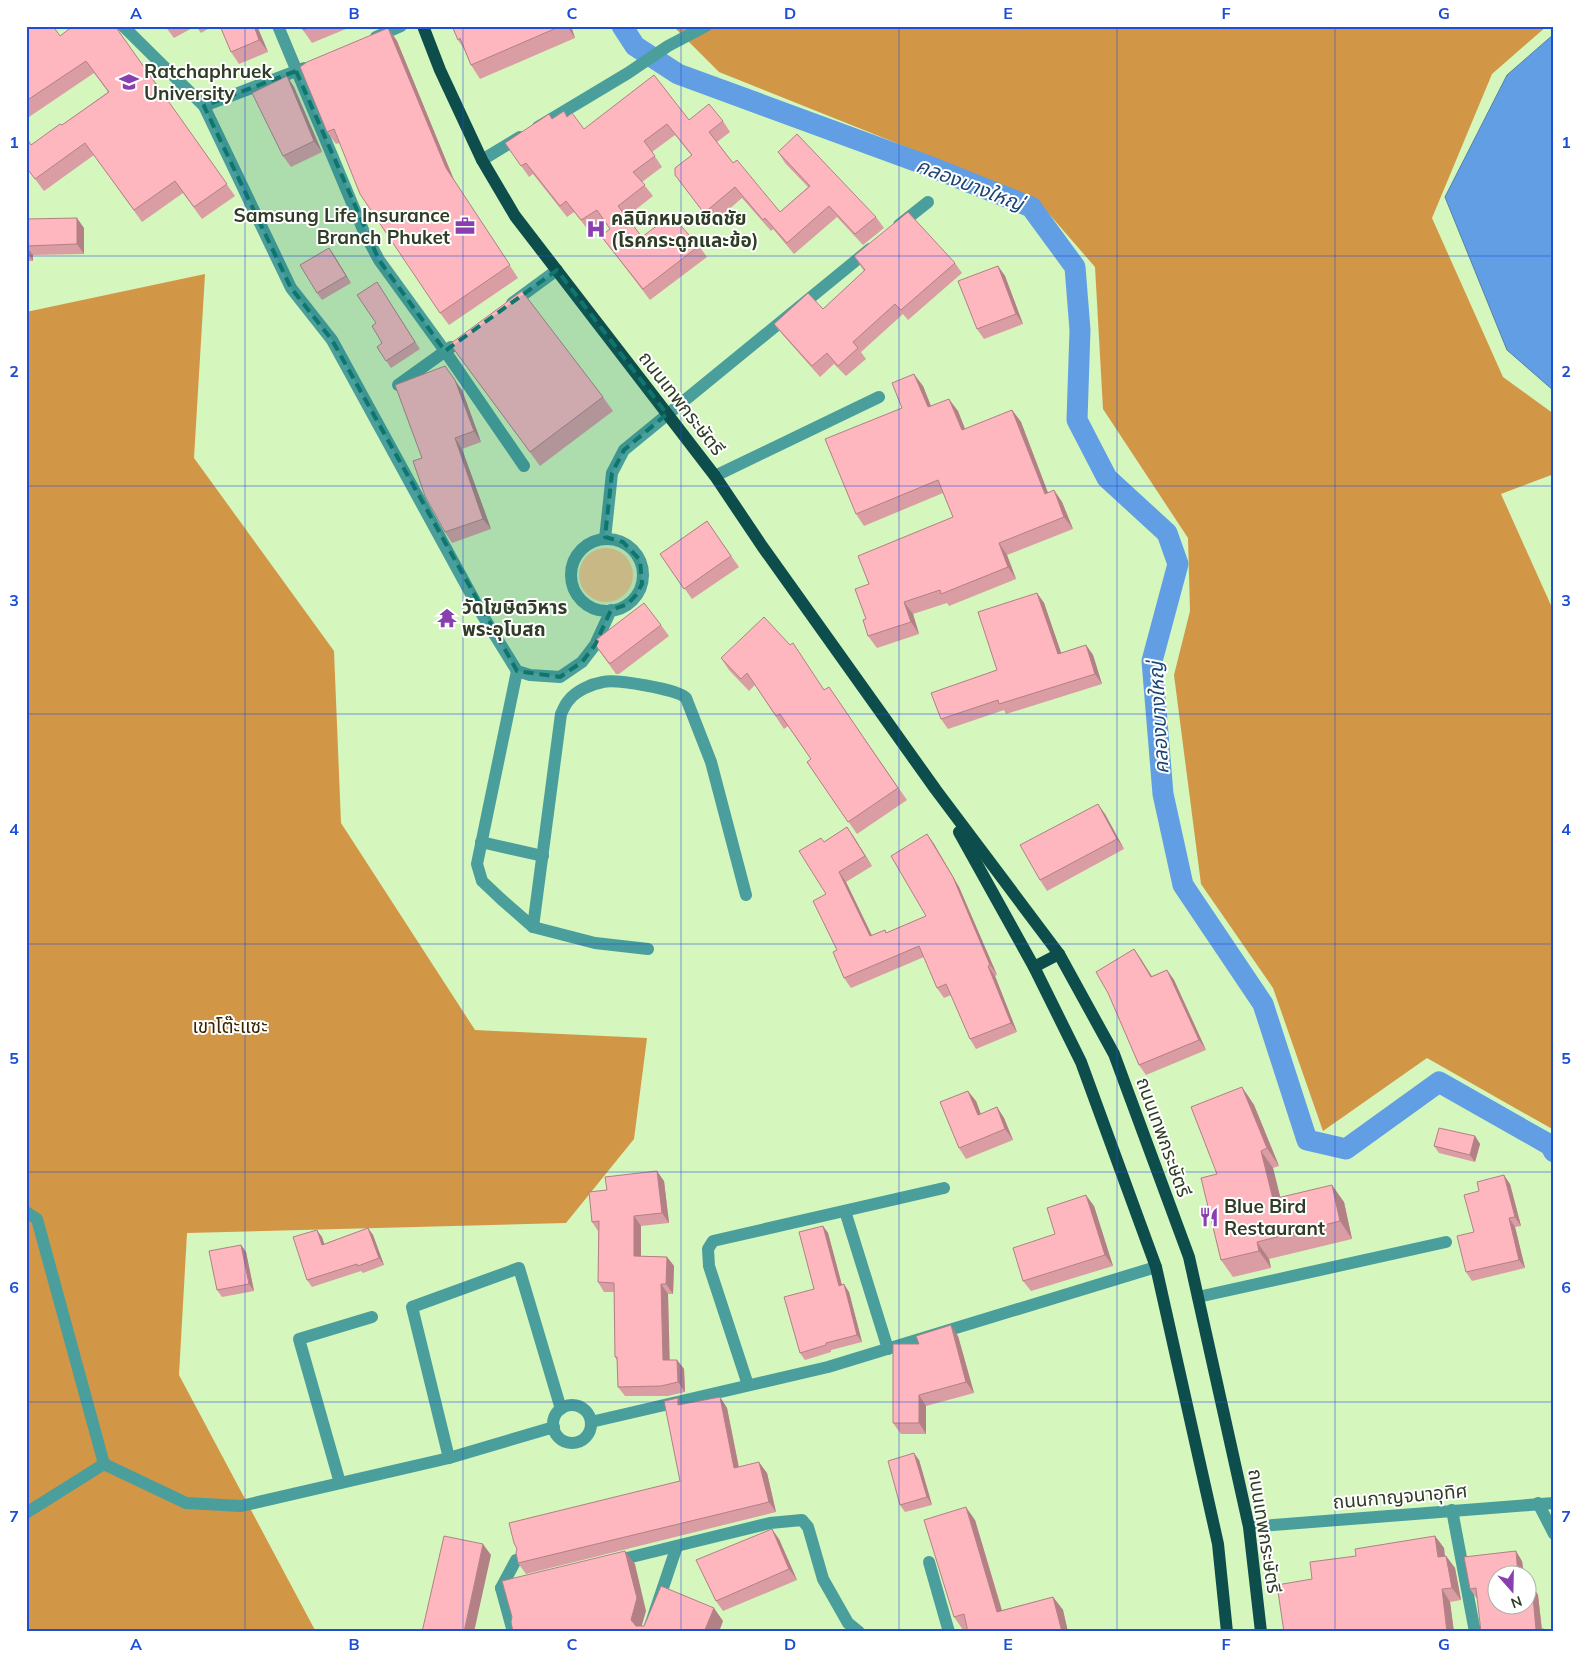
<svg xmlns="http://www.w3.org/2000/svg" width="1580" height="1658" font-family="Mulish,'Noto Sans Thai',sans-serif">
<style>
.green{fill:#f7c88c}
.forest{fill:#d29746}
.water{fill:#619ee3;stroke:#5281aa}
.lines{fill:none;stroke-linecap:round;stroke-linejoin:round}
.canal{stroke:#619ee3;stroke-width:21}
.minor{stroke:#4a9e9b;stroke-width:12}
.major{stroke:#0d4e4d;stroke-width:12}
.wall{fill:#da9da3}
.shaded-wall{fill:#b28085}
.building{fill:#feb7be;stroke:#b28085}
.marked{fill:#0f766e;fill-opacity:0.2;stroke:#0f766e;stroke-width:4;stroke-dasharray:10 6;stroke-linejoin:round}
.grid{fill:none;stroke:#1d4ed8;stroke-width:1;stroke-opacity:0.55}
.labels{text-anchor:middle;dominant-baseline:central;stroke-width:4;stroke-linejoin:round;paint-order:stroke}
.poi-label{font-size:19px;font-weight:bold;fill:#303d26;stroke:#fff;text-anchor:start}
.street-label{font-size:19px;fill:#303d26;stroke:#fff}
.park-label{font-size:19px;fill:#3c2401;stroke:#fff}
.water-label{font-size:20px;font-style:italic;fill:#1b4673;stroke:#fff}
.neatline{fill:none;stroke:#1d4ed8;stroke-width:2}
.grid-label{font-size:16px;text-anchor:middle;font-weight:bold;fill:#1d4ed8}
</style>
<rect width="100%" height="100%" fill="#d5f6bd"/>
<circle class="green" cx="606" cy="575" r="27"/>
<g class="forest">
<path d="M673,26H1547L1492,74L1432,218L1503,377L1554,414V474L1501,494L1554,612V1130L1427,1058L1323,1131L1273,988L1201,884L1174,675L1190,611L1188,538L1103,409L1095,267L1036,199L719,72Z"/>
<path d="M205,274L194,458L334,651L341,823L475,1030L647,1038L634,1139L566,1223L187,1233L179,1375L316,1632H26V312Z"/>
</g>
<path class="water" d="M1554,34V391L1507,350L1445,197L1507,75Z"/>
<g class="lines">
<path class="canal" d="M622,26L635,46L678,74L926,165L1031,207L1075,267L1080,330L1077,420L1107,478L1167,533L1178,564L1152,661L1163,794L1183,885L1263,1004L1307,1140L1346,1149L1439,1082L1550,1145L1554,1152"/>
<g class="minor">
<path d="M123,26L204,106L291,288L332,340L483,616L517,671L530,675L560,677L582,662L595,645L611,610"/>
<path d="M278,26L364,232L379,260L445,351L524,466"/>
<path d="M376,37L401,26"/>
<path d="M204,106L304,68"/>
<path d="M538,127L628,73L668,46L706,26"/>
<path d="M482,160L520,137"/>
<path d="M899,225L928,202"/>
<path d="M512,303L557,270"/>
<path d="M398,385L451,347"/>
<path d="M715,476L879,397"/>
<path d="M605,539L612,473L624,450L870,249"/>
<circle cx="607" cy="575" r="36"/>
<path d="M517,671L477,864L482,881L501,899L533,927L595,943L648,949"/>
<path d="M481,842L543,856"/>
<path d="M533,927L561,714C563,710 565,704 569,700C576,691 591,684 603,682C615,679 678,689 686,698L711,762L746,895"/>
<path d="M845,1211L888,1349"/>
<path d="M26,1212L37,1219L104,1464L186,1503L241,1506L449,1458L554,1427"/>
<path d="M1198,1297L1446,1242"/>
<path d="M748,1385L709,1266L708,1249L713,1241L944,1188"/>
<circle cx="572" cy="1424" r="19"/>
<path d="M591,1422L828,1367L1156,1267"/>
<path d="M449,1458L412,1307L519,1268L561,1409"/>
<path d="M340,1483L299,1339L372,1317"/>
<path d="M1538,1503L1554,1534"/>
<path d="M1452,1510L1475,1632"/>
<path d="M26,1513L104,1464"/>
<path d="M1249,1527L1554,1503"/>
<path d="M615,1561L770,1523L802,1520L808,1527L823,1579L848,1623L859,1632"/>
<path d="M929,1562L949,1632"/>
<path d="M501,1588L520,1584"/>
<path d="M513,1632L501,1588L516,1560"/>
<path d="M648,1632L677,1546"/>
</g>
<g class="major">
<path d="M423,26L440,70L482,160L515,216L715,476L762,546L936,790L1059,954L1114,1054L1189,1257L1249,1527L1261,1632"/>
<path d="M959,832L1034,967L1081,1062L1156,1267L1218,1544L1227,1632"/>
<path d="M1034,967L1059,954"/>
</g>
</g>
<g class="wall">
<path d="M26,26L60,36L115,26L235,196L202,219L183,193L142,222L94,155L44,191L26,167L31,145L62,125L108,92L94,73L26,119Z"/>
<path d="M165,26H196L174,38Z"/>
<path d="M196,26H213L201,33Z"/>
<path d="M220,26H257L268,52L239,64L231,52Z"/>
<path d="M301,26H353L312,43L303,30Z"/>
<path d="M452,26H571L575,38L480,79L471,65L464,49L458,40Z"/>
<path d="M388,28L397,41L454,180L518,278L449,325L440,313L339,143L336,144L327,132Z"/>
<path d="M287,76L294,87L322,152L291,167L283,156Z"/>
<path d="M567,117L584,129L689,120L723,121L730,132L717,142L733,163L780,212L808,187L785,163L778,152L876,217L884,228L863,245L837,217L794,254L773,229L771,231L742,198L712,224L675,175L692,156L675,135L652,152L662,167L642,182L653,196L626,217L642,237L699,246L707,257L650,300L601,236L610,229L604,221L589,231L574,212L567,217L533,174L529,177L505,143L552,119Z"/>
<path d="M26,217L28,219L84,228V254L33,255V261H26Z"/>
<path d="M329,248L351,283L322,300L317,293Z"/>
<path d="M854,256L955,263L962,273L908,320L903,314L861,352L866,359L846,376L834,364L820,377L782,334L774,324L823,309L864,271Z"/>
<path d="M998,266L1005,276L1023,324L984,339L977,329Z"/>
<path d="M377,282L420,349L391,368L377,347L382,343L376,323Z"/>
<path d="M450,344L603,397L613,411L540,466Z"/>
<path d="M923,386L931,406L958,411L965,429L1012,410L1021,422L1048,493L1054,490L1062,502L1073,529L1007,555L1016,579L949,606L947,603L913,614L919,634L877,648L868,636L866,619L869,584L953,517L943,493L864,526L856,514Z"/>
<path d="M462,390L481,442L462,449L491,529L452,543L445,532L422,458Z"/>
<path d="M707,521L739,567L692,599L660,554Z"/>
<path d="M1037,593L1044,603L1061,653L1086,645L1093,655L1102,684L1006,714L1004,710L948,729L941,719L997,670Z"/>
<path d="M661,625L669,636L619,674H616L593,642Z"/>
<path d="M721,658L825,690L829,687L907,800L857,834L807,762L811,759L788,726L784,729L755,685L749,691L729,670Z"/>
<path d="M1105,814L1124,849L1047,891L1040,880Z"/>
<path d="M847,827L872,866L846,882L872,936L886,933L926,916L927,834L934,844L959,887L997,975L995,976L1017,1032L976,1049L970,1039L951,995L944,998L937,988L924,957L851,988L844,978L837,950L826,894L824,842Z"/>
<path d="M1134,949L1152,976L1167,970L1174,980L1206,1050L1146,1075L1139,1065Z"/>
<path d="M1242,1087L1254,1105L1279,1166L1273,1168L1280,1197L1344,1202L1352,1239L1269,1259L1271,1268L1233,1277L1221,1260L1217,1174Z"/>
<path d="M976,1101L981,1114L997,1107L1004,1118L1013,1140L966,1159L959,1148Z"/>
<path d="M1475,1136L1480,1144L1475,1162L1439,1153L1434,1146Z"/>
<path d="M664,1181L669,1223L641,1226V1256L667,1257L674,1266L673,1294H668L669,1360H677L684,1369L685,1392L668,1396H625L618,1387L617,1360L615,1357L614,1292H604L598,1282V1231L592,1222L607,1190Z"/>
<path d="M1510,1184L1521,1226L1515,1227L1525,1268L1472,1281L1466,1272L1474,1232Z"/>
<path d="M1094,1206L1113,1266L1031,1291L1023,1281Z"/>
<path d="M823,1226L828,1233L842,1285L849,1292L862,1342L831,1350V1352L805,1360L800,1353L814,1289Z"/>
<path d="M368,1228L373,1235L384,1265L363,1273L361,1271L312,1287L307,1280L322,1237L324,1244Z"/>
<path d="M241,1245L246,1252L254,1291L222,1297L217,1290Z"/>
<path d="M958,1336L974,1393L926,1406V1434H901L893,1423L919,1344Z"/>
<path d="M720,1397L727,1408L739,1467L767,1473L776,1512L526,1574L518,1563L680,1481L678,1398L682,1405Z"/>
<path d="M919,1460L932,1505L905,1512L900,1505Z"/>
<path d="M975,1520L1002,1610L1053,1597L1063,1610L1068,1632H968L967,1629L963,1630L954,1617Z"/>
<path d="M1435,1536L1444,1548L1445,1556H1446L1455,1568L1461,1600L1450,1602L1454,1632H1284L1312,1579Z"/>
<path d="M779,1539L797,1580L723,1611L716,1601Z"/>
<path d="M1522,1561L1524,1576H1498V1606L1532,1585L1538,1595L1542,1629L1546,1632L1477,1599L1470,1589Z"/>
</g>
<g class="shaded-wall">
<path d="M254,26H257L268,52L259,40Z"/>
<path d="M567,26H571L575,38Z"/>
<path d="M388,28L397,41L454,180L518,278L446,168Z"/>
<path d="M287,76L294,87L322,152L314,141Z"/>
<path d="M77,218L84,228V254L77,244Z"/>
<path d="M26,246L33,255V261L26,251Z"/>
<path d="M329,248L334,255L351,283L346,276Z"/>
<path d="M998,266L1005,276L1023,324L1016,314Z"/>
<path d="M445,366L462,390L481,442L474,431Z"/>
<path d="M914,374L923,386L936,419L928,407Z"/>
<path d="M949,399L958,411L970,442L962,430Z"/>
<path d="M1012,410L1021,422L1053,506L1045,494Z"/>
<path d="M455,438L462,449L491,529L483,519Z"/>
<path d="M1054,490L1062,502L1073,529L1064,517Z"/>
<path d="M999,543L1007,555L1016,579L1008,567Z"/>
<path d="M1037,593L1044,603L1065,664L1058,654Z"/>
<path d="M904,602L913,614L919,634L911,622Z"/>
<path d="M1086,645L1093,655L1102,684L1095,674Z"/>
<path d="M1098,804L1105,814L1124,849L1117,839Z"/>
<path d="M847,827L854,837L872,866L865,856Z"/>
<path d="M927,834L934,844L959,887L997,975L990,965Z"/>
<path d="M839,872L846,882L877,946L870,936Z"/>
<path d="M1134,949L1141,959L1158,987L1151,977Z"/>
<path d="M988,966L995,976L1017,1032L1011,1023Z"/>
<path d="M1167,970L1174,980L1206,1050L1199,1040Z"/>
<path d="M1242,1087L1254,1105L1279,1166L1267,1148Z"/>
<path d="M968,1091L976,1101L985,1126L978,1115Z"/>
<path d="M997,1107L1004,1118L1013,1140L1005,1129Z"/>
<path d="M1475,1136L1480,1144L1475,1162L1470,1155Z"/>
<path d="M1261,1151L1273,1168L1285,1216L1273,1199Z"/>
<path d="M657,1171L664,1181L669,1223L662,1213Z"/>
<path d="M1504,1175L1510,1184L1521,1226L1515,1217Z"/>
<path d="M1332,1185L1344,1202L1352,1239L1340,1221Z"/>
<path d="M1086,1195L1094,1206L1113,1266L1105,1255Z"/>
<path d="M634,1216L641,1226V1265L634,1256Z"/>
<path d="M1509,1218L1515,1227L1525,1268L1519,1260Z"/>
<path d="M823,1226L828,1233L844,1293L839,1286Z"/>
<path d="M368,1228L373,1235L384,1265L379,1258Z"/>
<path d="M317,1230L322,1237L327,1252L322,1245Z"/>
<path d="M1257,1242L1269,1259L1271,1268L1259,1251Z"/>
<path d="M241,1245L246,1252L254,1291L249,1284Z"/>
<path d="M667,1257L674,1266L673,1294L666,1284Z"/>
<path d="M661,1284L668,1294L670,1370L663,1360Z"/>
<path d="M844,1284L849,1292L862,1342L857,1335Z"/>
<path d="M951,1325L958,1336L974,1393L966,1382Z"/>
<path d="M677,1360L684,1369L685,1392L678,1382Z"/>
<path d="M919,1395L926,1406V1434L919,1423Z"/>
<path d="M720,1397L727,1408L741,1479L734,1468Z"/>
<path d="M678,1398L685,1409L678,1405Z"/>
<path d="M914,1453L919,1460L932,1505L927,1497Z"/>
<path d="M759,1462L767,1473L776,1512L769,1502Z"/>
<path d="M966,1507L975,1520L1006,1625L997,1612Z"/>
<path d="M772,1529L779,1539L797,1580L789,1569Z"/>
<path d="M1435,1536L1444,1548L1446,1569L1438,1557Z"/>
<path d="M483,1544L491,1555L474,1632H464Z"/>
<path d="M625,1551L635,1564L646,1611L640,1632L631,1620Z"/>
<path d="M1516,1551L1522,1561L1524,1576H1518Z"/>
<path d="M1446,1556L1455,1568L1461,1600L1452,1588Z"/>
<path d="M1532,1585L1538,1595L1542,1632L1536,1630Z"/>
<path d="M1442,1589L1450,1602L1454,1632H1447Z"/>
<path d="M1053,1597L1063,1610L1068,1632H1062Z"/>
<path d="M714,1608L723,1621L719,1632H704Z"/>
</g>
<g class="building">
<path d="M26,26H53L60,36L73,26H115L227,184L194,207L175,181L134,210L85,143L35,179L26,167V137L31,145L60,124L62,125L109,92L86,61L26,101Z"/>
<path d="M220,26H254L259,40L231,52Z"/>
<path d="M301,26H314L303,30Z"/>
<path d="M452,26H561L471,65L460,38L458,40Z"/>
<path d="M388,28L446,168L510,265L440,313L360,194L334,129L327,132L300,67L307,62Z"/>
<path d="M654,75L689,120L709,104L723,121L709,132L733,163L737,160L780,212L810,186L778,152L797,134L876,217L855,234L829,206L787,243L765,218L763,220L735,187L704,213L675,175V168L692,155L667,124L644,141L655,156L633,172L645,185L618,206L642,237L671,215L699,246L643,289L601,236L610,229L597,210L581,220L566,201L560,206L526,163L521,166L505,143L549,114L552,119L564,111L567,117L572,113L584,129Z"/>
<path d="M287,76L314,141L283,156L252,93Z"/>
<path d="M908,212L955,263L901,310L895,304L853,342L858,348L838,366L827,353L812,366L774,324L808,293L823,309L865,270L854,256Z"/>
<path d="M77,218V244L26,246V219Z"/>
<path d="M329,248L346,276L317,293L300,265Z"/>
<path d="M998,266L1016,314L977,329L958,281Z"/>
<path d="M377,282L415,342L386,361L377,347L382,343L372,326L376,323L357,295Z"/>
<path d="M522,291L603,397L530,452L450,344Z"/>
<path d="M445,366L455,380L474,431L455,438L483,519L445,532L425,496L413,461L422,458L395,385Z"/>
<path d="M914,374L928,407L949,399L962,430L1012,410L1045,494L1054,490L1064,517L999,543L1008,567L941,594L940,590L904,602L911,622L868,636L863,620L866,619L855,589L869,584L858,556L953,517L938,480L856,514L825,439L902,408L892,383Z"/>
<path d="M707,521L731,556L684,589L660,554Z"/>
<path d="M1037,593L1058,654L1086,645L1095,674L999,704L998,700L941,719L931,693L997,670L978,612Z"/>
<path d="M644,603L661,625L611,663H609L593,642Z"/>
<path d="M764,617L790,645L793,643L824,690L829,687L898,788L848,822L807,762L811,759L780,714L776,716L747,673L741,679L721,658Z"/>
<path d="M1098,804L1117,839L1040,880L1020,845Z"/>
<path d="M847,827L865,856L839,872L870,936L885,930L886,933L926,916L891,856L927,834L953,877L990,965L988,966L1011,1023L970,1039L946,984L937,988L919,946L844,978L833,952L837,950L813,901L826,894L799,851L821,838L824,842Z"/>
<path d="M1134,949L1151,977L1167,970L1199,1040L1139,1065L1108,993L1096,972Z"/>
<path d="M1242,1087L1267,1148L1261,1151L1273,1199L1332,1185L1340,1221L1257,1242L1259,1251L1221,1260L1201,1178L1217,1174L1191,1107Z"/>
<path d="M968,1091L978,1115L997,1107L1005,1129L959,1148L940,1102Z"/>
<path d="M1439,1128L1475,1136L1470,1155L1434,1146Z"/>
<path d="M657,1171L662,1213L634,1216V1256L667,1257L666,1284H661L663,1360H677L678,1382L661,1386L618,1387L617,1357H615L614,1283L598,1282L599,1221L592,1222L589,1192L607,1190L605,1177Z"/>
<path d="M1504,1175L1515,1217L1509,1218L1519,1260L1466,1272L1457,1236L1474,1232L1464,1195L1479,1191L1477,1182Z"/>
<path d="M1086,1195L1105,1255L1023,1281L1013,1248L1055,1234L1047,1208Z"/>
<path d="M823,1226L839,1286L844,1284L857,1335L826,1343V1345L800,1353L784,1297L814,1289L799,1232Z"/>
<path d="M368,1228L379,1258L358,1266L357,1264L307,1280L293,1237L317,1230L322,1245Z"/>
<path d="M241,1245L249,1284L217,1290L209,1251Z"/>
<path d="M951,1325L966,1382L919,1395V1423H893V1344H919L916,1336Z"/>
<path d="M720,1397L734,1468L759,1462L769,1502L518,1563L516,1553L517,1549L514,1543L509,1523L680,1481L664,1401L678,1398V1405Z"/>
<path d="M914,1453L927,1497L900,1505L888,1461Z"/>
<path d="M966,1507L997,1612L1053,1597L1062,1632H968L964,1614L954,1617L924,1520Z"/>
<path d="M772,1529L789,1569L716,1601L696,1560Z"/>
<path d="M444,1536L483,1544L464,1632H422Z"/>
<path d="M1435,1536L1438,1557L1446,1556L1452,1588L1442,1589L1447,1632H1284L1277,1585L1312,1579L1310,1562L1356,1556L1355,1549Z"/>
<path d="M625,1551L637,1598L631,1620L636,1626H644L661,1586L714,1608L704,1632H513L511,1622L512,1617L502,1581Z"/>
<path d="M1516,1551L1518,1576H1498V1606H1528V1586L1532,1585L1536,1630L1544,1629V1632H1481L1476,1588L1470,1589L1464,1557Z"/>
</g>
<path class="marked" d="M296,71L379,260L445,351L557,270L667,414L624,450L612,473L605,537L623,542L640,560L642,584L636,595L628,604L611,610L595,645L582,662L560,677L517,671L332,340L291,288L204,106Z"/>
<path class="grid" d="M245,26V1632M463,26V1632M681,26V1632M899,26V1632M1117,26V1632M1335,26V1632M26,256H1554M26,486H1554M26,714H1554M26,944H1554M26,1172H1554M26,1402H1554"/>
<defs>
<symbol id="university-bare" viewBox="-9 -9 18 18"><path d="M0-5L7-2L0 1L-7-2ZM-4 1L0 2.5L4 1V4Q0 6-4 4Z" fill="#8a3fb0" stroke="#fff" stroke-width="2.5" paint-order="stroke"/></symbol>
<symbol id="office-bare" viewBox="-9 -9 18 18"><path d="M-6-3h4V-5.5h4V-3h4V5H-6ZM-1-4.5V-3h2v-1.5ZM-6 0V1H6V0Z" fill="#8a3fb0" stroke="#fff" stroke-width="2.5" paint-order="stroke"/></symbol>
<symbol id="hospital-bare" viewBox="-9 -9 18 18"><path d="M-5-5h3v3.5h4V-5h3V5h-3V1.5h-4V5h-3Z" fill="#8a3fb0" stroke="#fff" stroke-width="2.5" paint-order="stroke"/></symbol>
<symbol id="temple-bare" viewBox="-9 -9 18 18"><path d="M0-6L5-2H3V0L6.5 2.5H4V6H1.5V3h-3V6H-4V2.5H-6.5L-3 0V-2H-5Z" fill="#8a3fb0" stroke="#fff" stroke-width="2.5" paint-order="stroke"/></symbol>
<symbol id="restaurant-bare" viewBox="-9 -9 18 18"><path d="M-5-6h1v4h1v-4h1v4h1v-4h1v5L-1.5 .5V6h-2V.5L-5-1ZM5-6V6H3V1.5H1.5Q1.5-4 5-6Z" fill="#8a3fb0" stroke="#fff" stroke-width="2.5" paint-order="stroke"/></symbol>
</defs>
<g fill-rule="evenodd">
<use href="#university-bare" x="115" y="68" width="28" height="28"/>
<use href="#office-bare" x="451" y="212" width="28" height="28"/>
<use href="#hospital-bare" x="582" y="215" width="28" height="28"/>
<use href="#temple-bare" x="433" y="604" width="28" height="28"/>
<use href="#restaurant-bare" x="1195" y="1203" width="28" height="28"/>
</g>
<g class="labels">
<g class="poi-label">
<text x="144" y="71">Ratchaphruek<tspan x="144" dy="22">University</tspan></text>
<text x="450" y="215" text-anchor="end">Samsung Life Insurance<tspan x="450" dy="22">Branch Phuket</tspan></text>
<text x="611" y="218">คลินิกหมอเชิดชัย<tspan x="611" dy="22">(โรคกระดูกและข้อ)</tspan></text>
<text x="462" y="607">วัดโฆษิตวิหาร<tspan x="462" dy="22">พระอุโบสถ</tspan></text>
<text x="1224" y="1206">Blue Bird<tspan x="1224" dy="22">Restaurant</tspan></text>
</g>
<g class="street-label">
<text transform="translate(682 403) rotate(52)">ถนนเทพกระษัตรี</text>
<text transform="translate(1164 1137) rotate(70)">ถนนเทพกระษัตรี</text>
<text transform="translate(1400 1496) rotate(-5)">ถนนกาญจนาอุทิศ</text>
<text transform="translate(1265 1531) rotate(81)">ถนนเทพกระษัตรี</text>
</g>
<g class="park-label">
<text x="230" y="1026">เขาโต๊ะแซะ</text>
</g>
<g class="water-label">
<text transform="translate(970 184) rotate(21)">คลองบางใหญ่</text>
<text transform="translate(1158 718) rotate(-93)">คลองบางใหญ่</text>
</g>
</g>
<rect width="1580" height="1658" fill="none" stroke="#ffffff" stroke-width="55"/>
<g transform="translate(1512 1590) rotate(160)"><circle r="24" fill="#ffffff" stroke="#acb1a8"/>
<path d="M0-4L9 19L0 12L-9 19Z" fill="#8a3fb0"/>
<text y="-8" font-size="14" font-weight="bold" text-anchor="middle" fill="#303d26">N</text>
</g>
<rect x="28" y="28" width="1524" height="1602" class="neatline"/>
<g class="grid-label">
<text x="136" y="19">A</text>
<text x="354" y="19">B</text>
<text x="572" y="19">C</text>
<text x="790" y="19">D</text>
<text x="1008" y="19">E</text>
<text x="1226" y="19">F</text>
<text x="1444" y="19">G</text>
<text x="14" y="148">1</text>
<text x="1566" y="148">1</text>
<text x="14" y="377">2</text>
<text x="1566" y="377">2</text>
<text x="14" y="606">3</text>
<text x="1566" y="606">3</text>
<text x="14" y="835">4</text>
<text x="1566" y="835">4</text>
<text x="14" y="1064">5</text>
<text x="1566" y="1064">5</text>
<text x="14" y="1293">6</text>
<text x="1566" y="1293">6</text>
<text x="14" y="1522">7</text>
<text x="1566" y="1522">7</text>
<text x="136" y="1650">A</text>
<text x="354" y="1650">B</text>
<text x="572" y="1650">C</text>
<text x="790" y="1650">D</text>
<text x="1008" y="1650">E</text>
<text x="1226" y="1650">F</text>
<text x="1444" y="1650">G</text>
</g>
</svg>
